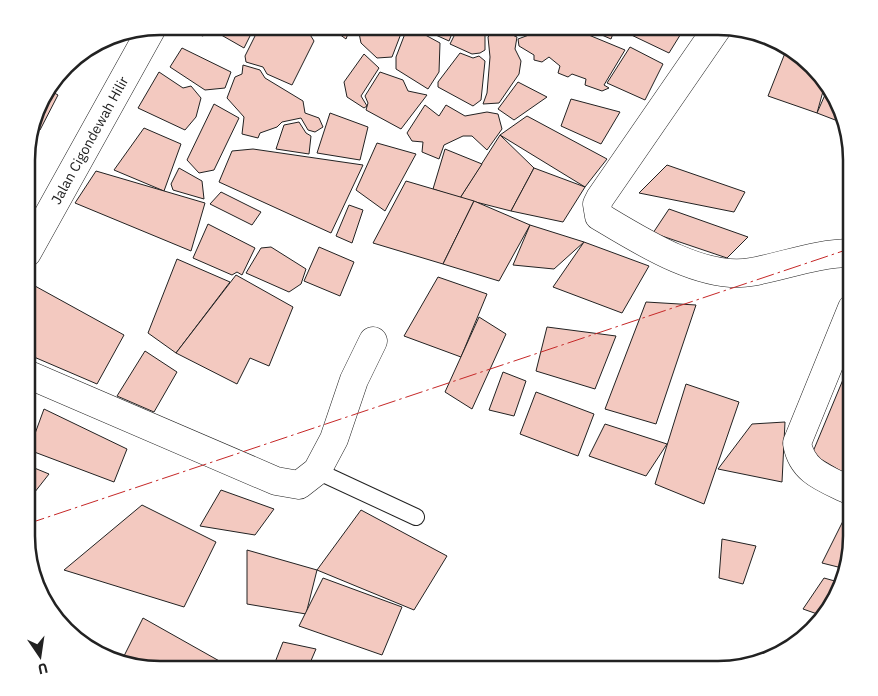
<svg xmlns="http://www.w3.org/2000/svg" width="878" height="696" font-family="'IBM Plex Sans',sans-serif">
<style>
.building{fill:#f3c9c0;stroke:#222}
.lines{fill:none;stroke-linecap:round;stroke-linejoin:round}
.lane-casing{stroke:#222;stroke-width:18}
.street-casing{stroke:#222;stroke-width:29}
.secondary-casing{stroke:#222;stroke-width:29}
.lane{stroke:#fff;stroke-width:16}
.street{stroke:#fff;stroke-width:28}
.secondary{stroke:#fff;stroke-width:28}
.power{stroke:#c62828;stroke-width:1;stroke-dasharray:18 4 2.5 4;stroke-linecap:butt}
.labels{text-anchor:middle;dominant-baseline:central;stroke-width:4;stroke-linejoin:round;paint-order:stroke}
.street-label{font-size:14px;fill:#222;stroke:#fff}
.rim{fill:none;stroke:#222;stroke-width:2.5}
</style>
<rect width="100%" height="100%" fill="#fff"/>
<g class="building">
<path d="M191,26H216L212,33L202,36Z"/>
<path d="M219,26H255L244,48L216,32Z"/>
<path d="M260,26H291L309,33L314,41L292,85L267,74L263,67L246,62L245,56Z"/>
<path d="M328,26H351L346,39Z"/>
<path d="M364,26H395L402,31L392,57L377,58L361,43L359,33Z"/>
<path d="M402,26H455L449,41L418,27Z"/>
<path d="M459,26H492L485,36V50L480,53L472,54L450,44Z"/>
<path d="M503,26H540L522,35Z"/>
<path d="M545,26H567L625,50L604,85L609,88L602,91L585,85L586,79L572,74L568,77L558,73L560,66L549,57L542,62L534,60V55L519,46L518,39L537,32Z"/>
<path d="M581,26H616L611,39Z"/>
<path d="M626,26H670L682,32L669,53L623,31Z"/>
<path d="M496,28L517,37L515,49L521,61L519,74L499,103L483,104L487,93L490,57L488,37Z"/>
<path d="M406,31H418L440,43L439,72L428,89L396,69V57Z"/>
<path d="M630,47L663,64L645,100L607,83Z"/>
<path d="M182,48L231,72L225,88L205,90L170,67Z"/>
<path d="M787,48L806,60L825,84L817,113L768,96Z"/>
<path d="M460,53L473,58L479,56L485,61L481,100L473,106L438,87V82Z"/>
<path d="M364,54L379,68L361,96L367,106L364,108L347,97L344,82Z"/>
<path d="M67,65L65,75L60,74Z"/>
<path d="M243,65L260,70L265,78L303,101L305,113L319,118L323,127L315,132L308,130L301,118L282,122L277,127L260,133L258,138L242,134L244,117L227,98L235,77L242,74Z"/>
<path d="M159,72L183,88L191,86L201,98L196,117L185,130L138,108Z"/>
<path d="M380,72L403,80L408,91L427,95L401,129L366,110L368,103L365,96Z"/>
<path d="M518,82L547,97L514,120L498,109Z"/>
<path d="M828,88L838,101L843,123L817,113Z"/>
<path d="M47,89L58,95L40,130L33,126Z"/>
<path d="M571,99L620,112L601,144L561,126Z"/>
<path d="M214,104L239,118L214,170L199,173L187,160Z"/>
<path d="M425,105L439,116L446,105L465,116L487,112L498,114L502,129L487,150L472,136H463L444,145L439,159L422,152L423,142L412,141L407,133Z"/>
<path d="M330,113L368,127L360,160L317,153Z"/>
<path d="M527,116L607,159L585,187L500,135Z"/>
<path d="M299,122L306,133L311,136L309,154L276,149L284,125Z"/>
<path d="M144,128L181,144L164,191L114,170Z"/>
<path d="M500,135L534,168L511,211L460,198Z"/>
<path d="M377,143L416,154L385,211L356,190Z"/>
<path d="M253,149L363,165L331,233L219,182L232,151Z"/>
<path d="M445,149L482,164L460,198L433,189Z"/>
<path d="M667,165L745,192L734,212L639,193Z"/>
<path d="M179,168L202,181L204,199L173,190L171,184Z"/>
<path d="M534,168L585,187L563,222L511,211Z"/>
<path d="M96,171L205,203L191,251L75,203Z"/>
<path d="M406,181L474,201L443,264L373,243Z"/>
<path d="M221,192L261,212L252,225L210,204Z"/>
<path d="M474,201L530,225L499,281L443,264Z"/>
<path d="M349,205L363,210L352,243L336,236Z"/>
<path d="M669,209L748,237L727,258L653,233Z"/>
<path d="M208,224L255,248L242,275L237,272L232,275L193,258Z"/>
<path d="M530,225L584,242L554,269L513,265Z"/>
<path d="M584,242L649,266L622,313L553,287Z"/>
<path d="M271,247L306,269L301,284L289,292L246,273L261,248Z"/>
<path d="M319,247L354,262L340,296L304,281Z"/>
<path d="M177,259L230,282L176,353L148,333Z"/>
<path d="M236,275L293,307L269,366L250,358L237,384L176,353Z"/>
<path d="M438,277L487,294L461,357L404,336Z"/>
<path d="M35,286L124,335L97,384L27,354V302Z"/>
<path d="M646,302L696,305L656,424L605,409Z"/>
<path d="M479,317L506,334L472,409L445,392Z"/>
<path d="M547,327L616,336L595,389L536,371Z"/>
<path d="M145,351L177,372L154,412L117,396Z"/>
<path d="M852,358L851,477L812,454Z"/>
<path d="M503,372L526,381L514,416L489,410Z"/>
<path d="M686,384L739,402L704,504L655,484Z"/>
<path d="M536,392L594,414L578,456L520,434Z"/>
<path d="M44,409L127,449L114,482L29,450Z"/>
<path d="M785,422L782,482L718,469L752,424Z"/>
<path d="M605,424L667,444L646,476L589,456Z"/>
<path d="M27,465L49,474L27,502Z"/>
<path d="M221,490L274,509L255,535L200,526Z"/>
<path d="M142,505L216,542L184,607L64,570Z"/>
<path d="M361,510L447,556L414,610L317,570Z"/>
<path d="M845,517L851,520V545L846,569L822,563Z"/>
<path d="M722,539L756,546L743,584L719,578Z"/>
<path d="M247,550L317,570L306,614L247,604Z"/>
<path d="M323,578L402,607L382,655L299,626Z"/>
<path d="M824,578L842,583L823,616L803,609Z"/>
<path d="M143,618L230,667V670L152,669L121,662Z"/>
<path d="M283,642L316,649L307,670H272Z"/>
</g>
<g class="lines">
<defs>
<path id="lane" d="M317,471L416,517"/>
<g id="street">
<path d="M718,27L600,198L597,204L599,216C639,240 703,281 751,272C785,266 816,253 852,253"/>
<path d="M27,374L276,481L299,485L317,471L334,439L354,380L373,341"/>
<path d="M851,491C827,479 802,473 797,443L852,308"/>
</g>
<g id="secondary">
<path id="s1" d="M27,253L152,28"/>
</g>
</defs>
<use href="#lane" class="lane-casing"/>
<use href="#street" class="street-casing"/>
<use href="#secondary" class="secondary-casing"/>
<use href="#lane" class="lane"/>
<use href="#street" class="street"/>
<use href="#secondary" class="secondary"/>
<path class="power" d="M27,524L852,248"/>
</g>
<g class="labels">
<g class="street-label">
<text stroke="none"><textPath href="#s1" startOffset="129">Jalan Cigondewah Hilir</textPath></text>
</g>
</g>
<path d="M0 0H878V696H0ZM160 35H718A125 125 0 0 1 843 160V536A125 125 0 0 1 718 661H160A125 125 0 0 1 35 536V160A125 125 0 0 1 160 35Z" fill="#fff" fill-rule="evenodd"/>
<path class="rim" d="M160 35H718A125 125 0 0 1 843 160V536A125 125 0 0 1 718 661H160A125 125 0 0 1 35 536V160A125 125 0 0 1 160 35Z"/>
<g transform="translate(40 656) rotate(167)" stroke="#ffffff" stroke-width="4" paint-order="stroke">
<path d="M0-4L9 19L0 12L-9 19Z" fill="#222222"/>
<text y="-8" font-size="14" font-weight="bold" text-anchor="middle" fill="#222222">U</text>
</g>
</svg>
